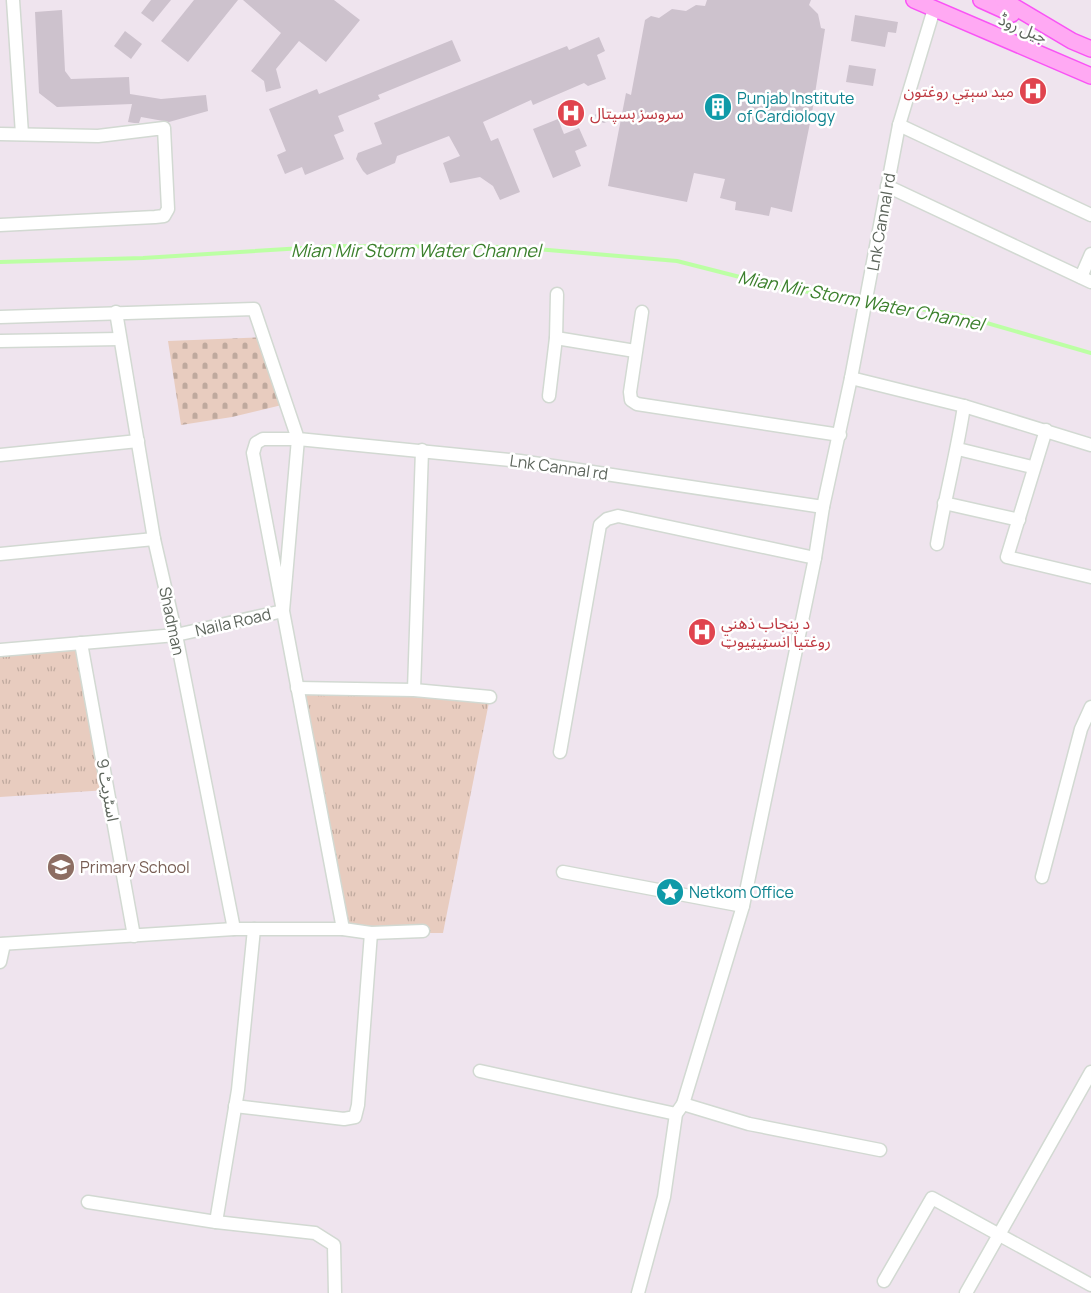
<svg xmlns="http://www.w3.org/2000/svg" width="1091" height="1293" font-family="Manrope,'Noto Sans Arabic',sans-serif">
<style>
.cemetery{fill:url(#cemetery-stones)}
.park{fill:url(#park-tufts)}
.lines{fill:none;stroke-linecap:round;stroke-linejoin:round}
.stream{stroke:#bcffa4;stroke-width:4}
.building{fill:#cdc2cd}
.minor-casing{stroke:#d2d9d2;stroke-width:15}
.major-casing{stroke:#f953f5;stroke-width:18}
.minor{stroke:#fff;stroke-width:12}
.major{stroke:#ffa9f3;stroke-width:15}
.labels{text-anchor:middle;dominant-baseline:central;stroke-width:5;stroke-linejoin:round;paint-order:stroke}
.street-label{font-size:16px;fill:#5d655c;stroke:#fff}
.health-label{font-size:16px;fill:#be3a42;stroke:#fff;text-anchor:start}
.culture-label{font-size:16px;fill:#0d838f;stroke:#fff;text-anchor:start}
.education-label{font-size:16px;fill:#785e54;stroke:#fff;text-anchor:start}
.water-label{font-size:18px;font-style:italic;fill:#3c802d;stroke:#fff}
</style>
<defs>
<pattern id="cemetery-stones" width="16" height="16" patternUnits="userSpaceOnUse" patternTransform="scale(1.25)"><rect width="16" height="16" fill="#e8ccbf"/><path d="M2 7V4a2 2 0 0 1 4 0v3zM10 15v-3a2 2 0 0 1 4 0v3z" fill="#bfa99e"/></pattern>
<pattern id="park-tufts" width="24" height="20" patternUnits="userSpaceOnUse" patternTransform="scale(1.25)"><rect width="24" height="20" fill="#e8ccbf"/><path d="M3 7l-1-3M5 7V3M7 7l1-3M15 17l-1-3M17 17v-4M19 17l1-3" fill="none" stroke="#bfa99e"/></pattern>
</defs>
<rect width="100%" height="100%" fill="#efe4ee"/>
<path class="cemetery" d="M266,337L286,404L232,417L181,425L168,341Z"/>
<g class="park">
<path d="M81,643L107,790L0,797V650Z"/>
<path d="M297,688L490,697L443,933H371L343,929Z"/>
</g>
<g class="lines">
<path class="stream" d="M0,262L143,258L336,246L513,247L677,261L783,288L959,315L1091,353"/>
</g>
<g class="building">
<path d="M151,0H171L153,22L141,13Z"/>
<path d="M194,0H238L188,62L161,41Z"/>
<path d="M243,0H334L360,20L326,62L299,41L276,69L281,88L266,92L264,81L251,71L281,33Z"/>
<path d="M707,0H811L809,5L818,14L821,28L825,29L812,113L792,212L771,207L769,216L735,210L736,202L720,198L725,179L694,173L687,202L608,186L626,93L631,95L645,20L651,16L659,18L672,9L686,11L696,5L705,6Z"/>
<path d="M62,10L65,71L71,79L129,77L130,94L161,99L206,95L208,111L169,122L141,117L139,123H134L128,122L132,104L57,107L39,93L35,12Z"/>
<path d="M855,15L898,22L896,33L888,32L885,47L851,41Z"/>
<path d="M125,31L142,44L131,59L114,46Z"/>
<path d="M599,37L605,51L597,55L606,79L588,86L584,83L533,105L531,100L483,122L491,141L498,138L520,192L500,200L493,186L480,177L450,183L443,163L460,156L449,136L397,156L395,163L367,175L363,171L356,159L358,153L382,144L374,123L567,46L569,50Z"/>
<path d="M452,40L461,61L378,95L380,99L338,116L344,131L334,135L344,159L305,175L302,167L285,174L277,155L286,151L269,109L317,89L319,94Z"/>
<path d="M849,65L876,69L873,86L846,82Z"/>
<path d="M601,108L608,110L614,119L604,123L597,121L595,115Z"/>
<path d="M558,119L564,134L579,128L587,146L575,151L581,166L553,178L533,129Z"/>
</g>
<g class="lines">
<defs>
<g id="minor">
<path d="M13,0L22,134"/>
<path d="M899,125L1091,215"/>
<path d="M0,134L98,136L164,128L168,209L164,216L155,217L0,225"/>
<path d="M887,186L1091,282"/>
<path d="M1081,277L1091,254"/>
<path d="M116,312L154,539L176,635L234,929"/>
<path d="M642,312L630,392L631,400L637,404L840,435"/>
<path d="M0,317L254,309L298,439L520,461L823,507L851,378L899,125L934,9"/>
<path d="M556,338L635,351"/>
<path d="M0,341L120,339"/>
<path d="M851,378L964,406L1091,445"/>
<path d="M549,396L556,338L557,294"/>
<path d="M1046,430L1007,557L1091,577"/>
<path d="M958,449L1032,467"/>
<path d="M0,455L138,441"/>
<path d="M944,503L1019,520"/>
<path d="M937,544C945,497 957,453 964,406"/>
<path d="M0,554L154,539"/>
<path d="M81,643L134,936"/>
<path d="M0,650L176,635L283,611L253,453L256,443L263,439H298L283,611L343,929"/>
<path d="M297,688L414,690L490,697"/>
<path d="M414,690L422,450"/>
<path d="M560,752L600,525L607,519L618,516L815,558"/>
<path d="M563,872L743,906"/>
<path d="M1042,877L1081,729L1091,707"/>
<path d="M0,944L234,929H343L371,933L423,931"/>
<path d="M0,962L4,944"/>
<path d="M480,1071L676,1114"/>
<path d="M683,1104L749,1124L880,1150"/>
<path d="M235,1106L344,1119L355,1117L358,1105L371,933"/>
<path d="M88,1202L216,1222L315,1233L334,1245L335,1293"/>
<path d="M216,1222L238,1090L254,929"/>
<path d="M884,1281L932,1198L1091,1285"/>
<path d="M638,1293L664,1197L676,1114L683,1104L743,906L815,558L823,507"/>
<path d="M966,1293L1091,1072"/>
</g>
<g id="major">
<path d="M914,0L1091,76"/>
<path d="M981,0L1012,14"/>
<path d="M1003,0L1072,41L1091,49"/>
</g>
</defs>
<use href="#minor" class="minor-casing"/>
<use href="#major" class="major-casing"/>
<use href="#minor" class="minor"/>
<use href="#major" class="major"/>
</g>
<defs>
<symbol id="hospital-disc" viewBox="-11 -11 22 22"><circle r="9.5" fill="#e0444e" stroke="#fff"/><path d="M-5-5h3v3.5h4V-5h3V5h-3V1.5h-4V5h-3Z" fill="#fff"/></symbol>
<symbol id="building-disc" viewBox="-11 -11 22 22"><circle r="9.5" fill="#0f9aa8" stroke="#fff"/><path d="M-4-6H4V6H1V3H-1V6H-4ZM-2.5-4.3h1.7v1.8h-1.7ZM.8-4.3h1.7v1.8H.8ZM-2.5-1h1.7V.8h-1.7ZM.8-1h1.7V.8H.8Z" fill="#fff"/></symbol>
<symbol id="school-disc" viewBox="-11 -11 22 22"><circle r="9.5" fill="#8d6e63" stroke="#fff"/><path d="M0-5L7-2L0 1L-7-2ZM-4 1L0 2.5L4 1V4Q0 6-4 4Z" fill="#fff"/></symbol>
<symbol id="sight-disc" viewBox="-11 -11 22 22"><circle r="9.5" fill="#0f9aa8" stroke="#fff"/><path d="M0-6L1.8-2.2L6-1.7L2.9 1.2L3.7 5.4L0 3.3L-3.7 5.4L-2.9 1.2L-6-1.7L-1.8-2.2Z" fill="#fff"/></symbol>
</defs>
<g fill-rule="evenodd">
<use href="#hospital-disc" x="1017" y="75" width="32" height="32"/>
<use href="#building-disc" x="702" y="91" width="32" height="32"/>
<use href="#hospital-disc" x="555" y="97" width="32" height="32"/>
<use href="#hospital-disc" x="686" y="616" width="32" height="32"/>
<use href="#school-disc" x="45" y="851" width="32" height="32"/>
<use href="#sight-disc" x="654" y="876" width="32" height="32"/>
</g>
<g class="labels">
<g class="street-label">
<text transform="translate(1023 28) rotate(23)">جیل روڈ</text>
<text transform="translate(881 222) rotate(-80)">Lnk Cannal rd</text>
<text transform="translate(559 467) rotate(8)">Lnk Cannal rd</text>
<text transform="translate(172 621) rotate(78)">Shadman</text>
<text transform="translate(233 622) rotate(-13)">Naila Road</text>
<text transform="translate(108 790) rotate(80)">اسٹریٹ 9</text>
</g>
<g class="health-label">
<text x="1014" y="91" text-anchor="end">مید سېټي روغتون</text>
<text x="590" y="113">سروسز ہسپتال</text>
<text x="721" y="623">د پنجاب ذهني<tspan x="721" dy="18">روغتیا انسټیټیوټ</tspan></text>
</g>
<g class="culture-label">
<text x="737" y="98">Punjab Institute<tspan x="737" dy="18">of Cardiology</tspan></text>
<text x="689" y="892">Netkom Office</text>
</g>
<g class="education-label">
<text x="80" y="867">Primary School</text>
</g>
<g class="water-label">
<text x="416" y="250">Mian Mir Storm Water Channel</text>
<text transform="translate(861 300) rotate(11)">Mian Mir Storm Water Channel</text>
</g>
</g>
</svg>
